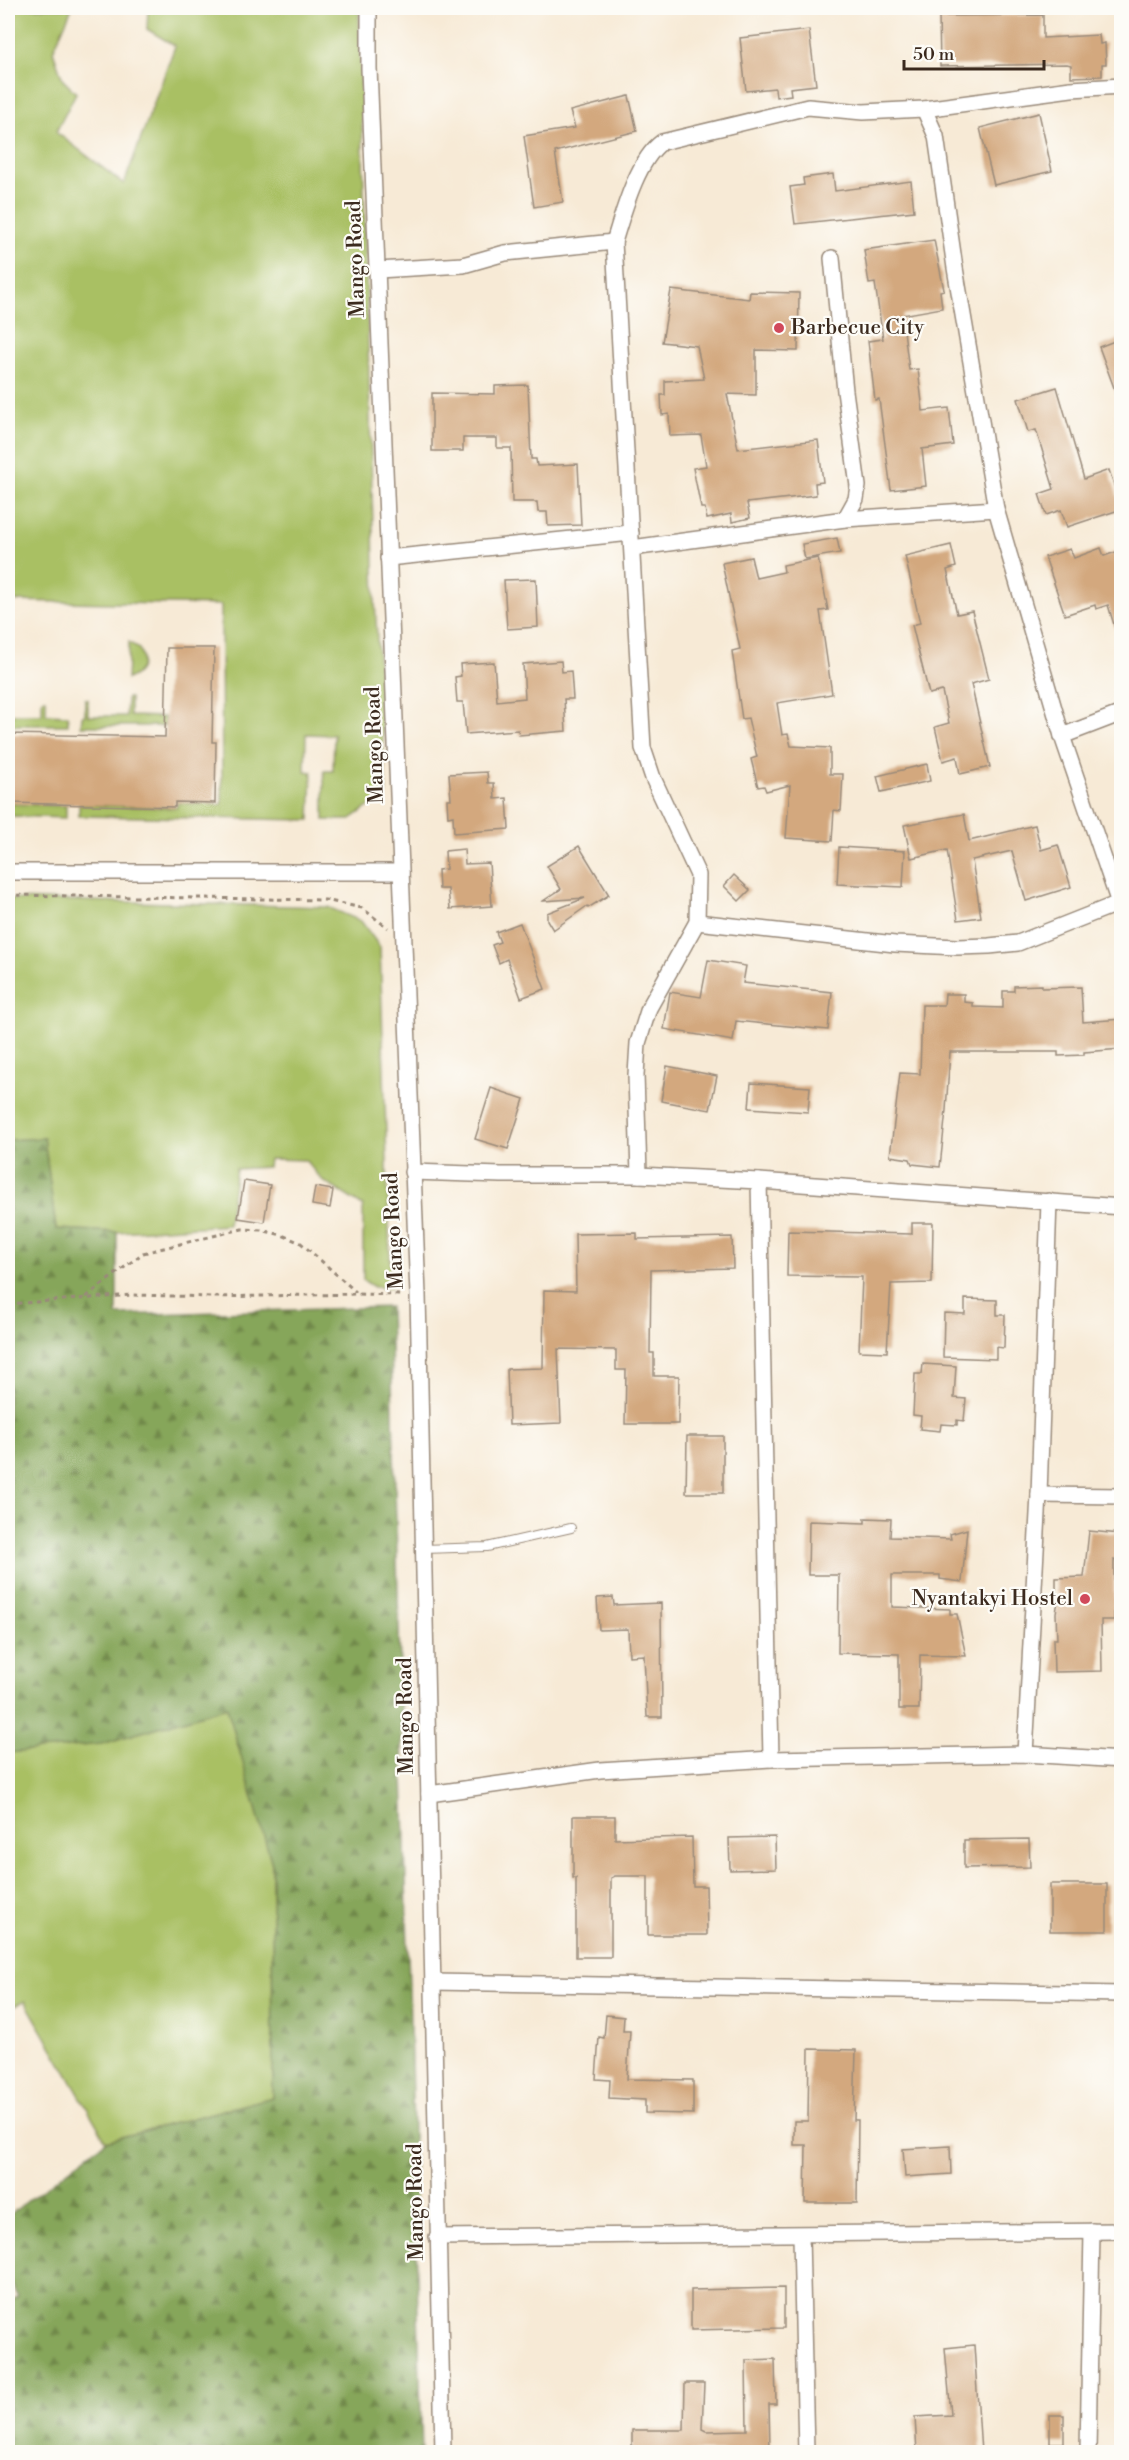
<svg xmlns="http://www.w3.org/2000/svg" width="1129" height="2460" font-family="'Libre Bodoni',serif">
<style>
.grass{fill:#a9c064;stroke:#727541;stroke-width:1.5}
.forest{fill:url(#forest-firs);stroke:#60683c;stroke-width:1.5}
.building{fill:#d3a87e}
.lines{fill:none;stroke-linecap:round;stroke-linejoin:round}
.lane-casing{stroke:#998a7a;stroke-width:10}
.street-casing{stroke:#998a7a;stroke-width:18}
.path{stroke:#998a7a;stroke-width:3;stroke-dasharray:4.5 4.5;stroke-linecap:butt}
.lane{stroke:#fff;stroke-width:8}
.street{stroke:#fff;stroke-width:15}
.poi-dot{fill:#d1495b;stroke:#fdfcf7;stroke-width:2}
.labels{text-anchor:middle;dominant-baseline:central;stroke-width:4.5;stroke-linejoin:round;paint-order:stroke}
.street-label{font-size:21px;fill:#3b2a1e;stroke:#fdfcf7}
.poi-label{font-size:21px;fill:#3b2a1e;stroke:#fdfcf7;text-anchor:start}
</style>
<defs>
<pattern id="forest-firs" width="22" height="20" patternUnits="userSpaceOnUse" patternTransform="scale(1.5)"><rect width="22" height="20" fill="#86a65a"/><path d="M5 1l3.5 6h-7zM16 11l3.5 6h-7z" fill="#6f874a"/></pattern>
</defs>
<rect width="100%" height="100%" fill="#fdfcf7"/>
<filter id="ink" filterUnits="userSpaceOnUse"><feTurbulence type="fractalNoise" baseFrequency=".0167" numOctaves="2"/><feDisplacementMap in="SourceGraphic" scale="12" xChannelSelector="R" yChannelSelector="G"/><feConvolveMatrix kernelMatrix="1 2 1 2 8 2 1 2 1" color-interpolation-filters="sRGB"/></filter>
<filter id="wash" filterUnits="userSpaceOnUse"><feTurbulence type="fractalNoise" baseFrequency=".008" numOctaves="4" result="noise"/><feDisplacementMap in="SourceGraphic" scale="24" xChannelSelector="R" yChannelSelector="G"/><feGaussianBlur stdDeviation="1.35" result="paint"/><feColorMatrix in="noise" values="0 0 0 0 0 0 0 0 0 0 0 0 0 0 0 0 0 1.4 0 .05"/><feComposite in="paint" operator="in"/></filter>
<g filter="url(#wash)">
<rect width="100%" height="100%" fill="#f7ead6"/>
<g class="grass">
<path d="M8,8H72L53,51L63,80L76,93L56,132L124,184L175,46L147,29L148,8H359L375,601L386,795L349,820H324V771H333L334,735L306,734L305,771L312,772L310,820L79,816V805L177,808V803L222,805L221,605L8,601Z"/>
<path d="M129,642L139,649C146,662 141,674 127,679Z"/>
<path d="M127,698H130V716L164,717V726H81L82,716L85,715V699H88V716H126Z"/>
<path d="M42,699H46V714L68,715V725H8V714H42Z"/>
<path d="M8,804L66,806V818L8,816Z"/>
<path d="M8,899L328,907L361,921L380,947L391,1288L374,1287L363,1280V1206L323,1181L305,1160L269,1159L268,1167L236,1169L228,1225L117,1232L56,1229L44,1138L8,1140Z"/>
<path d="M227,1707L272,1864L273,2097L106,2141L25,2001L8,2009V1753L101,1744Z"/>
</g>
<path class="forest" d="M44,1138L56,1229L117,1232V1315L390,1307L422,2452H8V2303L18,2296L8,2277V2216L106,2141L273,2097L272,1864L227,1707L101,1744L8,1753V1140Z"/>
<g id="blocks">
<g class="building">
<path d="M1043,15V38L1099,35L1100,44L1105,43L1106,64H1102V76L1071,77V65L1067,64L940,66L939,16Z"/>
<path d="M809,30L816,85L790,88L791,95L776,97L775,88L746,91L740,38Z"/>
<path d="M629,96L637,131L555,152L563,202L534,207L524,136L575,128L570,111Z"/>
<path d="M1039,113L1052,171L994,185L980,128Z"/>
<path d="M833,174L835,191L911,181L914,211L795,224L790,187L804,185L803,178Z"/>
<path d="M934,240L944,290L940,291L942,308L902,315L909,370L918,369L923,411L949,408L953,445L922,449L926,486L891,490L879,399L875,400L868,341L883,339L875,283L869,284L864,250Z"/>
<path d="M671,290L749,299L750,292L799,293L798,351L756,350V395L727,394L738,449L818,440L823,482L815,483L816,495L747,503L750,518L732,522L731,514L707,519L705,508H701L693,468L706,466L701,435L670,436L669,414L662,415L661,395H665V381L704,379L697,346L662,342Z"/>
<path d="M1122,338V404H1120L1099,347Z"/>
<path d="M528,385L531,459H536L537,466L578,464L581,525L548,526L547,512H538L537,502H512L511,448H497V438H463V451H432V393L495,394V386Z"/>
<path d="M1057,387L1084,479L1109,470L1122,509L1067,527L1061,510L1046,515L1039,494L1054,489L1036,430L1028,432L1018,399Z"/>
<path d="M837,538L840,553L805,559L802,544Z"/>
<path d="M951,545L956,567L947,570L957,614L972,611L989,679L971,684L990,767L960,774L957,757L943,761L935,727L949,723L942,691L929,694L912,625L920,623L905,556Z"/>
<path d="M1101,548L1104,556L1122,550V638H1118L1108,605L1096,609L1095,605L1065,615L1045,557L1070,549L1074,558Z"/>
<path d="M751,557L756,578L784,572L783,565L818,558L828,610L820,611L832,694L777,703L782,735L788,734L791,746L830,748V774H843L841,811L834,810L832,841L786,838L790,785L766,791L764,786L758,787L751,759L757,757L748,718L742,719L732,651L740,649L722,563Z"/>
<path d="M536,579L538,627L507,629L504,580Z"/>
<path d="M167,648H214L212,742H216L215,803L175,802V807L8,803V734L165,737Z"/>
<path d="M561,661L562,672L571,671L573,699H564L566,731L519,735L518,730L466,734L463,702H457L455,677L461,676L460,664L494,662L497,701L525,698L523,664Z"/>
<path d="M927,764L930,781L881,792L877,776Z"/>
<path d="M487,772L488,783H494L495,799L507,798L509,829L454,833L453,816L448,817L447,799H451L449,774Z"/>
<path d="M964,814L969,841L1035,825L1041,850L1058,845L1071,887L1026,901L1012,851L972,860L981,917L958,920L947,850L911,858L904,825Z"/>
<path d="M579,846L609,895L588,908L587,906L553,930L547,920V913L585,898L543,901L561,889L547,866Z"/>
<path d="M839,847L905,851L903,887L837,884Z"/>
<path d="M464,849L465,864L489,863L492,906L450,909L448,889H439L438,870L446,869L445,851Z"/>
<path d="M734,875L750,890L739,901L724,886Z"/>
<path d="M520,923L545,989L521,998L507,959L499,963L492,945L500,942L496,932Z"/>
<path d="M708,960L746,966L743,983L832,992L828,1030L736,1021L733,1041L664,1029L670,992L701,997Z"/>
<path d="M1042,985V988L1081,987L1083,1022L1122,1019V1049L1084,1052V1055L1058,1056V1052H950L946,1110L940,1167L912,1164L910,1159L890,1156L900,1073L920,1074L922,1005H944L945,994H964V1002L973,1003V1007L1003,1008V991H1014V986Z"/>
<path d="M667,1066L717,1076L710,1110L661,1101Z"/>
<path d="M751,1083L810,1087L808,1112L749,1108Z"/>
<path d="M491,1088L524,1099L508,1149L475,1139Z"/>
<path d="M244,1181L270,1185L264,1222L238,1218Z"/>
<path d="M315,1187L333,1190L330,1208L312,1205Z"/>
<path d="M912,1223H933L932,1283L891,1284L887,1352L859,1351L862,1277L787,1276L788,1231L912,1234Z"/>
<path d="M637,1233V1239L732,1237L733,1268L651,1270L650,1353H654V1376H679L678,1424H625L626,1370H616V1350L558,1349L561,1423L509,1425L507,1369L543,1368L544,1290L576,1291L575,1234Z"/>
<path d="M965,1299L997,1300V1315H1005L1004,1348L996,1347V1359L943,1357L944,1313L965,1314Z"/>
<path d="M923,1364L956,1366L954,1398L966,1399L964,1421L957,1420V1425L941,1424L940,1431L920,1429L921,1416L913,1415L915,1374H922Z"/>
<path d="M687,1436H723V1493H686Z"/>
<path d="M865,1518L891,1519L890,1537L951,1539L950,1534L967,1529L962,1582L940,1579V1575H892V1607L950,1609V1614H957L966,1656L920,1655L919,1709H899V1654L838,1653L839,1575H808L809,1521L865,1523Z"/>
<path d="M1089,1531L1120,1534L1117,1561L1114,1560V1620H1101L1102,1671L1054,1672L1053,1639H1057L1056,1613L1059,1594L1056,1593V1578L1084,1577Z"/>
<path d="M613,1597L614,1605L661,1603L662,1717H647L644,1655L629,1656L628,1629L599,1630L597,1598Z"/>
<path d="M573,1816H615V1839L692,1837L693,1886H706L707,1935H648V1876H615L611,1878V1957H576V1878H573Z"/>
<path d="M775,1837L776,1869L730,1870L729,1838Z"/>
<path d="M1029,1839L1030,1867L964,1868V1840Z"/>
<rect x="1050" y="1884" width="57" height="47"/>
<path d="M606,2015L624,2017L623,2031H630L627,2079L693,2080V2114L645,2113V2100L609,2098L610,2080L596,2079L599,2037L604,2038Z"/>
<path d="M809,2049L856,2050L854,2120H858L857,2203H805L806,2145H794V2121H808Z"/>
<path d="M950,2146L951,2174L905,2177L903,2149Z"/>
<path d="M784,2288V2328L691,2330V2290Z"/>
<path d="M974,2345L981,2452H917L915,2417L951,2415L945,2348Z"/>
<path d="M775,2359L776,2404H769L770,2452H632V2430H684L685,2383H704L702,2429L706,2431L747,2430L746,2360Z"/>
<rect x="1050" y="2415" width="14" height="28"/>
</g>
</g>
</g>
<g filter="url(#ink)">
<use href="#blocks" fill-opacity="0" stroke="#998a7a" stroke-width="1.5"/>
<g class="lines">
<defs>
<path id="lane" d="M423,1549L487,1547L571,1528"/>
<g id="street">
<path d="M369,8V68L418,1295L443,2452"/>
<path d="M924,109L936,136L955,268L996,509L1062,736L1119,903"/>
<path d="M832,258L845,391L858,486L856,499L845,519"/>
<path d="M378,270L463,265L505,253L614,242"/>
<path d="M632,548L845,519L996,509"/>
<path d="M388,558L631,533"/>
<path d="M1062,736L1122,713"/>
<path d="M8,872H401"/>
<path d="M697,922L895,944L957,947L989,946L1018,943L1119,903L1122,904"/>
<path d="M412,1172L501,1175H639L759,1181L1122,1207"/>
<path d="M639,1175L636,1075L638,1043L649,1008L697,922L698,875L653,778L643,748L614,242C623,213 637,160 662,142L808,107L863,112L924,109L1071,89L1122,86"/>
<path d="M759,1181L771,1759"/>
<path d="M1039,1495L1122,1496"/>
<path d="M1025,1754L1039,1495L1049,1201"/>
<path d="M429,1794L600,1770L771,1759L1025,1754L1122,1760"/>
<path d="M433,1982L1122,1994"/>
<path d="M801,2236L806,2452"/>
<path d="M437,2237L1122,2231"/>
<path d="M1088,2452L1092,2231"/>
</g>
</defs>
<use href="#lane" class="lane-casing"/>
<use href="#street" class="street-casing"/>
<g class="path">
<path d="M8,895L325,900L362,908L388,928"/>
<path d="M86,1297L143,1253L242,1229L261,1230L282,1235L301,1243L356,1292"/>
<path d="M8,1304L133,1295L214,1297L357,1294L401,1295"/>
</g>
<use href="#lane" class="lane"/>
<use href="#street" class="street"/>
</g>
</g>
<g class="poi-dot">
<circle cx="779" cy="328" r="6"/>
<circle cx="1085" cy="1599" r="6"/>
</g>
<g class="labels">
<g class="street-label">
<text transform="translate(356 259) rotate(-92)">Mango Road</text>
<text transform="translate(375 745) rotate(-92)">Mango Road</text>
<text transform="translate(394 1231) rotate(-93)">Mango Road</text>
<text transform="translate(406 1716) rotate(-91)">Mango Road</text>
<text transform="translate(416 2202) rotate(-91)">Mango Road</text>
</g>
<g class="poi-label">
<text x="791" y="328">Barbecue City</text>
<text x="1073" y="1599" text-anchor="end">Nyantakyi Hostel</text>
</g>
</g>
<rect width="1129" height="2460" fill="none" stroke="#fdfcf7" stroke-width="30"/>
<path d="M904 60v9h140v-9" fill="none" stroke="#3b2a1e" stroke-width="3"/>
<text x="913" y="60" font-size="18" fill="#3b2a1e" stroke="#fdfcf7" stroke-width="4.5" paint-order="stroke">50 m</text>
</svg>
